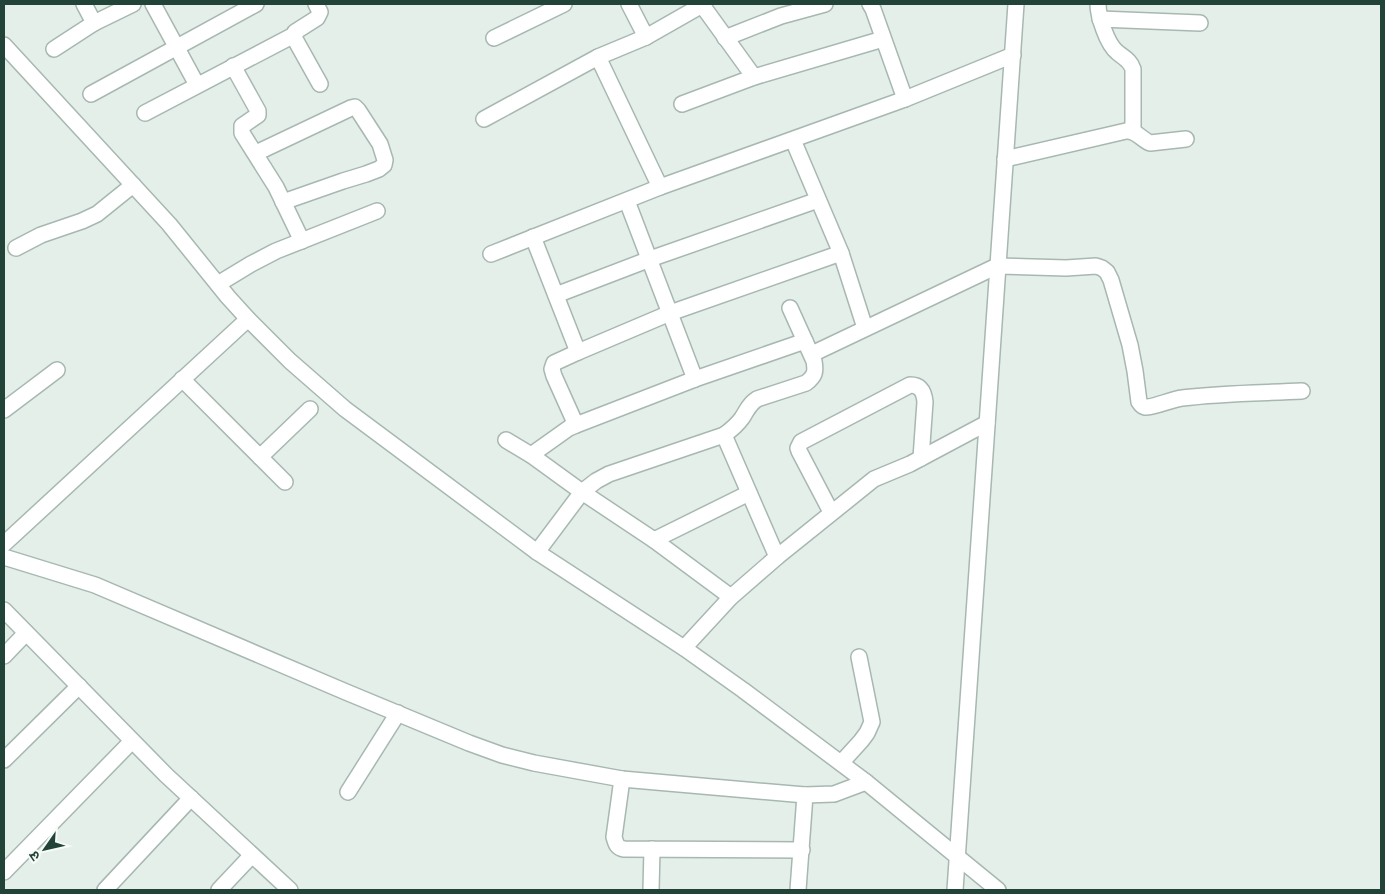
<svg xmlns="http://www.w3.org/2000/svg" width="1385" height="894" font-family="'Golos Text','Noto Sans Devanagari',sans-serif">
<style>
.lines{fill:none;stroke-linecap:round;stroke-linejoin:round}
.minor-casing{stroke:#a7b8b1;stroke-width:18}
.minor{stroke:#fff;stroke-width:15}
</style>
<rect width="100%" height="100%" fill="#e5efea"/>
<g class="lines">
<defs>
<g id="minor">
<path d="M84,4L94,23"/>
<path d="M153,4L197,85"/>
<path d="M316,4L320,12L317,18L295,32L294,35L296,41L320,84"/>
<path d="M629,4L646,37"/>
<path d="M870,4L873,9L905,99"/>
<path d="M1098,4C1098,16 1107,44 1117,52C1124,58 1130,60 1133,69V131"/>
<path d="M702,5L754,77"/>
<path d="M1100,19L1200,23"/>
<path d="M494,38L564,4"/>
<path d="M725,38L781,16L825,4"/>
<path d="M4,45L169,224L228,297L248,319L290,361L345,409L537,552L684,648L743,690L866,782L998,890"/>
<path d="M54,49L94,23L133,4"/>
<path d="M598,57L660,187"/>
<path d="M233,66L258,111V115L242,126V133L276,187L302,241"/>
<path d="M91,94L256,4"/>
<path d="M682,104L754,77L883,39"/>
<path d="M145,113L294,35"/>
<path d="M484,119L598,57L646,37L704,4"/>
<path d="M793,140L841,253L865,328"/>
<path d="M256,153L351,108L355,107L358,110L380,144L385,160L384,165L379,169L366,174L343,181L283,202"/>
<path d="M1005,159L1126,131C1136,130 1141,139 1150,143L1186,139"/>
<path d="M627,201L695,379"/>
<path d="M533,237L578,352L554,363L552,369L554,376L576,425"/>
<path d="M16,248L41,235L82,221L97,214L133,185"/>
<path d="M491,254L660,187L905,99L1013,55"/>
<path d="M218,284L251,264L276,251L377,211"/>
<path d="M556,295L650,259L818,200"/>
<path d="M578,352L670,313L841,253"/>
<path d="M812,354L997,266L1066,268L1096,266L1102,268L1107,272L1111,280L1130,345L1135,371L1139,402C1141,404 1141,406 1145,407C1153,408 1172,399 1182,398C1222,393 1263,393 1302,391"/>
<path d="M182,379L285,482"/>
<path d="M4,410L57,370"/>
<path d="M506,440L531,455L582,492L654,540L731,597"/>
<path d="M531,455L569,428L576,425L695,379L805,341"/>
<path d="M260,457L310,409"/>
<path d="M831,512L799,451L798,448L801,442L910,385C921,385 924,392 925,402L921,458"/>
<path d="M654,540L749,493"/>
<path d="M4,544L248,319"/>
<path d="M537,552L582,492L596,481L609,474L724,435C731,430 737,425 742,418C748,409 748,405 757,399L806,383C815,376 816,372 814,361L790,308"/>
<path d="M4,557L95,585L346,692L469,743L502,755L534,763L622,779L805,795L834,794L866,782"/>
<path d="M777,557L874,479L910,464L987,423"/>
<path d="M4,610L166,775L290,890"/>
<path d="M684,648L731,597L777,557L724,435"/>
<path d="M4,656L26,633"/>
<path d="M4,760L79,686"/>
<path d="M841,763L861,741L867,733L872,722L859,657"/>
<path d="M622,779L614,837C616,844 617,848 624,849L802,850"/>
<path d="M348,792L398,713"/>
<path d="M4,872L132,741"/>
<path d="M105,890L191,798"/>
<path d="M219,890L252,855"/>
<path d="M651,890L652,849"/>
<path d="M798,890L805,795"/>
<path d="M955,890L1016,4"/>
</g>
</defs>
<use href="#minor" class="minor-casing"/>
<use href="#minor" class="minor"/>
</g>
<rect width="1385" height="894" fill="none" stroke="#224337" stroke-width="10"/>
<g transform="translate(45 849) rotate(236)" stroke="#f6fbf8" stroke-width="4" paint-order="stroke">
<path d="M0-4L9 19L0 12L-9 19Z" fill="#224337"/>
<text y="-8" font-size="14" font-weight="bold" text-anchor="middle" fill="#224337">उ</text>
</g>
</svg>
